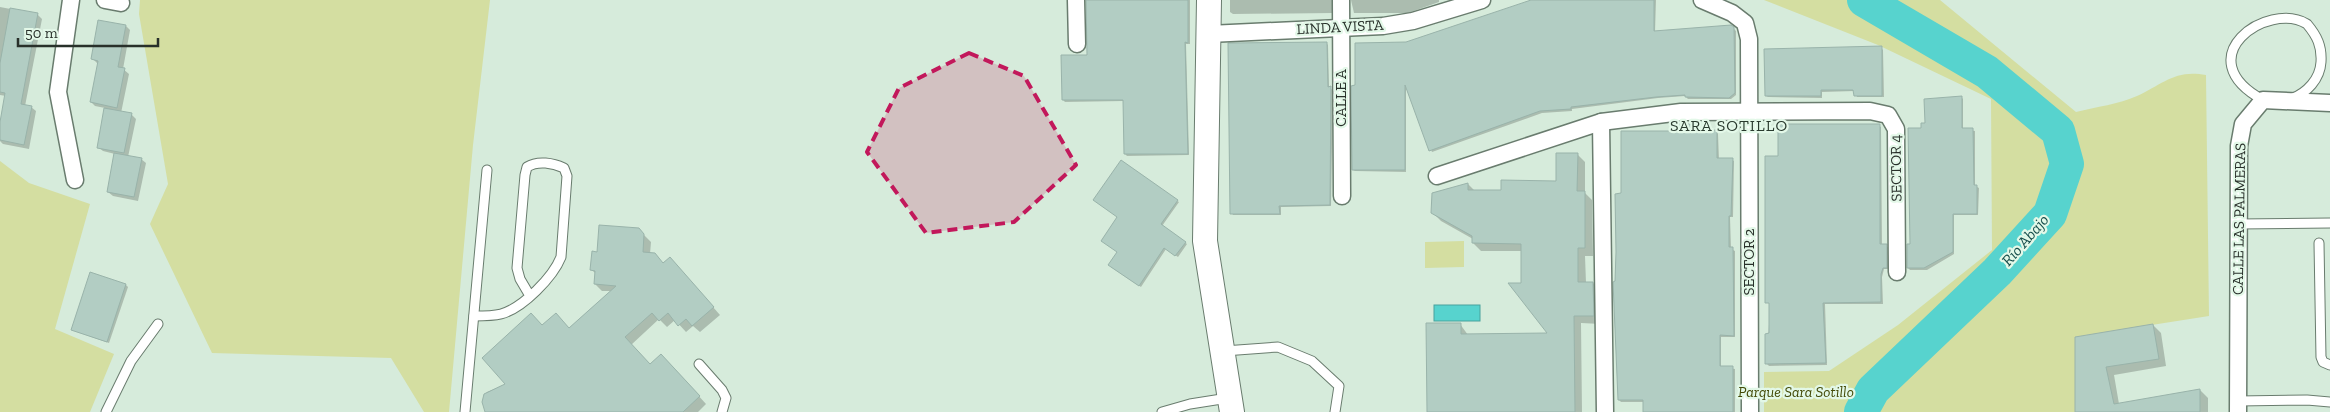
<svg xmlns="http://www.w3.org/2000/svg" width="2330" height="412" font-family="'Zilla Slab',serif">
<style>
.green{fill:#d4dea1}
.water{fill:#57d3ce;stroke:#49a29d}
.shadow{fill:#0003}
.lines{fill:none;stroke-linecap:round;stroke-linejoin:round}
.river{stroke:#57d3ce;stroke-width:34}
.building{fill:#b2cdc3;stroke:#99b3aa}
.lane-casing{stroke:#697c6e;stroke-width:11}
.street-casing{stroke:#697c6e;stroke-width:19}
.secondary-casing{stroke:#697c6e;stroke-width:26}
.lane{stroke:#fff;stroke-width:9}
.street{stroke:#fff;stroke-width:16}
.secondary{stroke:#fff;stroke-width:24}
.marked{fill:#c2185b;fill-opacity:0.2;stroke:#c2185b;stroke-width:4;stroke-dasharray:10 6;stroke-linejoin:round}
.labels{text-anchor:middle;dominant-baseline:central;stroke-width:4.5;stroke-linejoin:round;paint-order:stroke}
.street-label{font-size:15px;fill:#28302a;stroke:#e3f8e8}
.park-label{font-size:15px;font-style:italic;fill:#434a07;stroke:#e3f8e8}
.neighbourhood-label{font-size:16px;letter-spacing:1px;fill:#293a2e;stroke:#e3f8e8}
.water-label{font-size:16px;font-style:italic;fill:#164d4b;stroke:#e3f8e8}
</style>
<rect width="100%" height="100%" fill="#d6ebdb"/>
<g class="green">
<path d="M140,0H490L473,145L449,412H424L391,358L212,353L150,224L168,184L139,14Z"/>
<path d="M1764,0H1940L2076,112C2096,107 2119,104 2137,96C2163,84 2175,69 2206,75L2209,316L2075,337V412H1764V372L1829,371L1898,325L1992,250L1991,99L1878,45Z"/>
<path d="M0,161L29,183L90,204L55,329L114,354L90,412H0Z"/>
<path d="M1464,241V267L1425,268V242Z"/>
</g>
<rect class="water" x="1434" y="305" width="46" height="16"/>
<g class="shadow">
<path d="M1088,0H1190V44H1186L1189,155L1127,156L1125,154L1124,101L1065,102L1063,100L1088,56Z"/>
<path d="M1230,0H1334L1333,13L1233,14L1230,12Z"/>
<path d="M1351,0H1439V2L1408,13H1354Z"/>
<path d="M1535,0H1656L1655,32L1731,26L1736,31V95L1731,99H1688L1685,96L1658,98L1572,109V111L1542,113L1432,152L1406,86V172L1355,171L1353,170L1356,87L1406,43Z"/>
<path d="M0,7L37,14L42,19L25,106L31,107L36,111L29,149L3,144L0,141L6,96L0,95Z"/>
<path d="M126,26L130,30L123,69L129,74L121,113L131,114L136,119L128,157L141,159L146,163L138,201L113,196L108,192L115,154L103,151L98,147L105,108L95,106L91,102L98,64L93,59Z"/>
<path d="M1326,43L1328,45L1329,88L1333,90L1331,206L1281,207V215H1233L1232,213Z"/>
<path d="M1881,48L1883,50L1884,97H1857L1855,91L1822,92V98L1768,97L1766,96Z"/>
<path d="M1961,97L1963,99V129L1975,131V186L1979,188L1978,215H1954V254L1927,270H1910L1908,268L1922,129Z"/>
<path d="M1694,126L1696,132H1716L1718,134L1719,160H1732L1734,161L1733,217H1730L1731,249L1735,251V337H1721V367L1735,369V412H1644V402H1621L1619,400L1616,283L1623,195L1675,132Z"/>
<path d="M1879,126L1881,127L1882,245L1888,247V269H1884L1882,277L1883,304H1825L1827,365L1769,366L1767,364L1770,304L1767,302L1779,157Z"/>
<path d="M1577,154L1585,162V193L1592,200L1593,256H1585L1586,283H1593L1601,291V324L1581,323L1582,412H1428L1460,324L1468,335L1550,334L1523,284V251H1481L1473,243V239L1441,221L1433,213V194L1468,184L1475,191H1502L1557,182Z"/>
<path d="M1177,201L1179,202L1162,226L1187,244L1178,257L1166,249L1141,287L1111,267Z"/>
<path d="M638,229L651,242L650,254L664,264L677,266L720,315L700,332L693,326L686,332L675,320L667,327L659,319L631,345L650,365L668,362L706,404L698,412H486L483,398L487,392L507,384L543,327L569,329L611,291H602L595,284L596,274L592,270L598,253Z"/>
<path d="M126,285L128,287L109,343L72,330Z"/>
<path d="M2153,325L2161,333L2166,366L2114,375L2119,404L2200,390L2208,398V412H2076V338Z"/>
</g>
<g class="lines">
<path class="river" d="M1861,412L1873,390L1997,272L2050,214L2067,164L2058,131L1987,72L1864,0"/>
</g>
<g class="building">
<path d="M1086,0H1188V43L1185,42L1188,154H1124L1123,100H1062L1061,55H1087Z"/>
<path d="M1531,0H1654V31L1731,25L1734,27L1735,93L1729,98L1685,97V95L1656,97L1571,107V109L1540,111L1429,151L1405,85V170H1352L1351,86L1355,85V43L1406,42Z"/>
<path d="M10,8L38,13L21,104L32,106L24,145L0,140V122L5,93L0,92V63Z"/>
<path d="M98,20L126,25L118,67L125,68L117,108L90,102L98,61L91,59Z"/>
<path d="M1327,42L1328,87L1331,86L1330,205L1279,206L1280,214H1230L1228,43Z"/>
<path d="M1882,46V96H1854L1853,90H1821V96H1765L1764,49Z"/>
<path d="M1962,96V128H1973L1974,185H1977V214H1953V252L1924,268H1907V244H1910L1908,128H1921V123H1925L1924,99Z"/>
<path d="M104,108L132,113L124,153L97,148Z"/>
<path d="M1673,124H1694V131L1717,130V158H1733L1731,216H1729V247H1733L1734,336L1720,335V366H1733V412H1643V400H1618L1613,282L1615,281L1616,252L1615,194L1621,193V131H1673Z"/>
<path d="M1778,124H1880V244H1887V268H1883L1881,274V302L1823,303L1826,363L1765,364V334L1769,333V303H1765V156H1778Z"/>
<path d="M114,153L142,158L134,197L107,192Z"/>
<path d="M1556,153H1578L1577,191H1585V248H1578V282H1593L1594,316H1574L1575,412H1427L1426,323H1461V334L1547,333L1508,283H1521V244L1472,243V236L1431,213L1432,193L1468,183V190H1501V180L1556,181Z"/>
<path d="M1121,160L1178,200L1161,224L1186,242L1175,256L1164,248L1139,286L1108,265L1117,252L1101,241L1117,217L1093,200Z"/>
<path d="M599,225L639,228L644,234L643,252L655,253L663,263L670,257L714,307L692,326L686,319L678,326L668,313L659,321L652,313L625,337L650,364L661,354L700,396L683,412H485L482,402L484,394L505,384L482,358L531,313L542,325L556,313L569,328L616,286L594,284L595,271L590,270L592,251L597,252Z"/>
<path d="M90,272L126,284L107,342L71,330Z"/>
<path d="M2153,324L2159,359L2106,367L2114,404L2200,389V412H2075V337Z"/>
</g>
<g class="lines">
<defs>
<g id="lane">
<path d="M2263,100C2186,58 2267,0 2307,24C2317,36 2322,46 2321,62C2320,79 2307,93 2291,99"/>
<path d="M2238,224L2330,223"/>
<path d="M2319,243L2321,357L2323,362L2330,365"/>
<path d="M474,316C483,316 493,316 501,314C523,308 553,277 561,257L567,176L564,168C553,163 538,160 527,167L525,175L517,268L520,279L530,296"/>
<path d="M1224,351L1278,347L1312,361L1339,386L1335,412"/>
<path d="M699,364L722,390L726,398L722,412"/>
<path d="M2238,401L2307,400L2330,402"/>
<path d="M106,412L131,361L158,324"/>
<path d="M465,412L487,170"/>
<path d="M1162,412L1190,404L1228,398"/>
</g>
<g id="street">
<path d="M71,0L58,92L75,180"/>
<path d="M105,0L121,3"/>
<path d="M1076,0L1077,44"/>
<path d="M1341,0L1342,196"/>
<path d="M1702,0L1732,13L1745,23L1749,39L1750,412"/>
<path d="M1209,34L1383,26L1413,21L1482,0"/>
<path d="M1601,122L1605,412"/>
<path d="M1437,176L1601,122L1681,112L1870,111L1888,115L1896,129L1897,272"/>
<path d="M2238,412L2239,146L2243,124L2263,100L2330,103"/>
</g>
<path id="secondary" d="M1209,0L1205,241L1232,412"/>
</defs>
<use href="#lane" class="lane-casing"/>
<use href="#street" class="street-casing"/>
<use href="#secondary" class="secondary-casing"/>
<use href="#lane" class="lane"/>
<use href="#street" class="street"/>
<use href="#secondary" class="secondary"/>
</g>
<path class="marked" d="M969,53L1024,76L1076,165L1014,222L926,233L867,152L899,88Z"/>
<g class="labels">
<g class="street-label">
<text transform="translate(1340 27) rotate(-3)">LINDA VISTA</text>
<text transform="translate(1341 98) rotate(-90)">CALLE A</text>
<text transform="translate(1896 168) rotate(-91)">SECTOR 4</text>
<text transform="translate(2239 219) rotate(-89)">CALLE LAS PALMERAS</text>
<text transform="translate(1749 262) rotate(-90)">SECTOR 2</text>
</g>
<g class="park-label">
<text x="1796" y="392">Parque Sara Sotillo</text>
</g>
<g class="neighbourhood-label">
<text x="1729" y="125">SARA SOTILLO</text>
</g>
<g class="water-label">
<text transform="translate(2025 240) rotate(-49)">Río Abajo</text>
</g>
</g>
<path d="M18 38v8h140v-8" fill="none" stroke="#28302a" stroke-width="2.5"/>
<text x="25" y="38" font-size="15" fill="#28302a" stroke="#e3f8e8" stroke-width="4" paint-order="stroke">50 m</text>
</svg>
